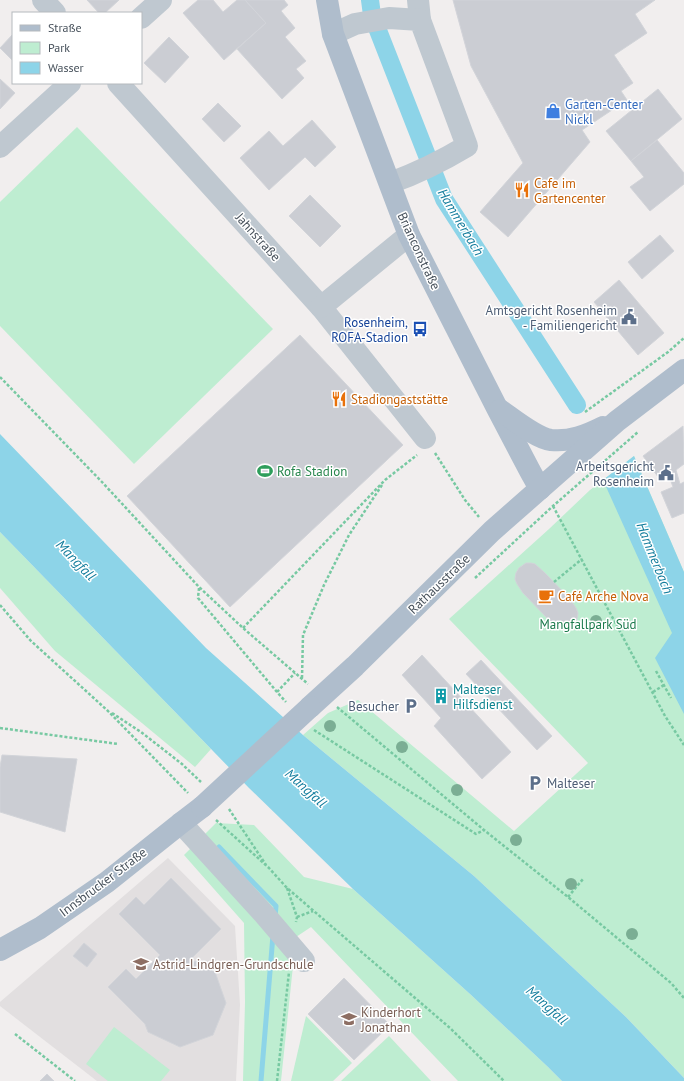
<svg xmlns="http://www.w3.org/2000/svg" width="684" height="1081" font-family="'PT Sans',sans-serif">
<style>
.education{fill:#e2dfe0}
.green{fill:#beedd1}
.water{fill:#8dd4e8}
.lines{fill:none;stroke-linecap:round;stroke-linejoin:round}
.stream{stroke:#8dd4e8;stroke-width:5}
.canal{stroke:#8dd4e8;stroke-width:18}
.building{fill:#cbcdd3;stroke:#d2d4d9}
.path{stroke:#77c9a2;stroke-width:2.5;stroke-dasharray:3 2;stroke-linecap:butt}
.minor{stroke:#bfc8d0;stroke-width:22}
.major{stroke:#afbdcc;stroke-width:22}
.major-bridge{stroke:#afbdcc;stroke-width:22}
.tree{fill:#7bae94}
.labels{text-anchor:middle;dominant-baseline:central;stroke-width:3;stroke-linejoin:round;paint-order:stroke}
.shop-label{font-size:13px;fill:#366cbe;stroke:#fff;text-anchor:start}
.food-label{font-size:13px;fill:#c56008;stroke:#fff;text-anchor:start}
.street-label{font-size:13px;fill:#47515b;stroke:#fff}
.service-label{font-size:13px;fill:#4e5e75;stroke:#fff;text-anchor:end}
.transit-label{font-size:13px;fill:#164399;stroke:#fff;text-anchor:end}
.leisure-label{font-size:13px;fill:#27864d;stroke:#fff;text-anchor:start}
.park-label{font-size:13px;fill:#1a794b;stroke:#fff}
.culture-label{font-size:13px;fill:#0d838f;stroke:#fff;text-anchor:start}
.education-label{font-size:13px;fill:#785e54;stroke:#fff;text-anchor:start}
.water-label{font-size:14px;font-style:italic;fill:#127c9c;stroke:#fff}
</style>
<rect width="100%" height="100%" fill="#f1eeee"/>
<path class="education" d="M168,858L235,926L240,1005L236,1081H97L0,1006V1002Z"/>
<g class="green">
<path d="M77,127L273,329L134,464L0,326V202Z"/>
<path d="M634,456L684,572V1078L626,1017L474,876L303,735L328,713L358,700L514,831L588,763L449,619L549,529L590,490Z"/>
<path d="M0,532L211,749L195,767L55,651L0,588Z"/>
<path d="M216,823L254,825L304,877L353,889L470,994L548,1067L562,1081H458L311,927L296,937L281,1081H243L245,1002L244,923L184,855Z"/>
<path d="M306,1016L352,1063L333,1081H291Z"/>
<path d="M114,1027L170,1070L161,1081H108L86,1064Z"/>
<path d="M389,1036L431,1081H341Z"/>
</g>
<g class="water">
<path d="M0,434L206,648L303,735L474,876L626,1017L684,1078V1081H562L548,1067L470,994L353,889L249,788L0,532Z"/>
<path d="M634,456L684,572V714L655,658L672,633L603,480Z"/>
</g>
<g class="lines">
<g class="stream">
<path d="M219,847L276,906L275,917"/>
<path d="M261,1081L273,935"/>
</g>
<path class="canal" d="M370,0L372,15L444,199L577,405"/>
</g>
<g class="building">
<path d="M87,0H119L105,13H99Z"/>
<path d="M198,0H213L223,12L237,0H245L266,23L224,60L183,13Z"/>
<path d="M245,0H284L288,5L281,11L295,28L285,37L306,61L296,69L304,78L282,99L237,49L266,23Z"/>
<path d="M453,0H655L635,14L647,33L614,55L633,83L621,91L627,100L582,130L590,142L508,237L480,212L523,163L471,66Z"/>
<path d="M13,34V61L0,48Z"/>
<path d="M169,37L189,57L165,83L144,63Z"/>
<path d="M0,79L15,93L0,109Z"/>
<path d="M658,89L682,119L631,161L606,131Z"/>
<path d="M218,103L241,126L224,142L202,119Z"/>
<path d="M312,120L336,147L315,167L305,157L269,190L240,158L269,131L283,146Z"/>
<path d="M657,140L684,173V184L650,211L630,187L644,177L631,161Z"/>
<path d="M310,195L341,226L320,247L289,216Z"/>
<path d="M660,235L674,251L642,279L628,262Z"/>
<path d="M619,280L664,333L638,355L594,302Z"/>
<path d="M300,335L403,445L230,607L127,496Z"/>
<path d="M683,426L684,464L676,470L680,484L684,482V513L672,518L661,492L673,487L669,476L661,481L643,456Z"/>
<path d="M526,563H531L535,564L545,573L570,599L576,608L578,613L577,619L574,624L571,627L562,629L558,628L548,619L523,593L517,584L515,579L516,573L519,568Z"/>
<path d="M422,655L511,752L482,779L434,726L441,718L402,675Z"/>
<path d="M481,660L552,736L537,750L466,674Z"/>
<path d="M2,755L77,759L65,832L0,812V767Z"/>
<path d="M171,878L221,929L191,959L194,962L199,961L202,965L215,972L226,1003L213,1035L180,1047L148,1032L145,1024L108,987L126,969L136,979L160,955L119,914L136,897L144,905Z"/>
<path d="M84,943L97,954L87,967L73,956Z"/>
<path d="M344,978L390,1025L354,1060L308,1014Z"/>
<path d="M47,1074L54,1081H40Z"/>
</g>
<g class="lines">
<g class="path">
<path d="M0,377L102,482L199,587L243,628L308,684"/>
<path d="M585,412L668,352L684,338"/>
<path d="M435,453L465,500L479,517"/>
<path d="M553,506L665,716L684,745"/>
<path d="M475,578L553,506L638,432"/>
<path d="M554,582L582,559"/>
<path d="M199,588L198,598L277,692L286,702"/>
<path d="M0,605L31,641L108,711L188,793"/>
<path d="M243,628L385,480L417,455"/>
<path d="M656,671L671,698"/>
<path d="M302,678L303,635L324,585L349,535L382,485"/>
<path d="M277,692L295,673"/>
<path d="M653,692L664,685"/>
<path d="M337,707L484,830L568,897L671,983L684,998"/>
<path d="M112,713L141,732L182,764L201,782"/>
<path d="M0,728L118,744"/>
<path d="M314,730L476,834L484,830"/>
<path d="M229,809L266,865"/>
<path d="M216,820L269,868L287,888L450,1028L504,1081"/>
<path d="M287,888L297,917L296,922"/>
<path d="M568,897L583,879"/>
<path d="M297,917L313,911"/>
<path d="M15,1034L75,1081"/>
<path d="M277,1081L289,972"/>
</g>
<g class="minor">
<path d="M43,0L55,13"/>
<path d="M418,0L420,20"/>
<path d="M141,18L161,0"/>
<path d="M333,34L355,24L389,18L420,20L467,146C442,161 418,173 390,183"/>
<path d="M118,83L321,307L425,438"/>
<path d="M0,147L70,83"/>
<path d="M321,307L409,235"/>
<path d="M181,823L264,914L304,961"/>
</g>
<g class="major">
<path d="M327,0L333,34L409,235L497,408L530,471L540,489"/>
<path d="M500,410C513,419 536,438 551,440C570,442 587,435 603,427"/>
<path d="M310,707L355,666L492,531L617,421L684,370"/>
<path d="M0,950L40,928L107,882L181,823L202,807"/>
</g>
<path class="major-bridge" d="M202,807L310,707"/>
</g>
<g class="tree">
<circle cx="596" cy="621" r="6"/>
<circle cx="330" cy="726" r="6"/>
<circle cx="402" cy="747" r="6"/>
<circle cx="457" cy="790" r="6"/>
<circle cx="516" cy="840" r="6"/>
<circle cx="571" cy="884" r="6"/>
<circle cx="632" cy="934" r="6"/>
</g>
<defs>
<symbol id="shop-bare" viewBox="-9 -9 18 18"><path d="M-5-2.5h2.3a2.7 3.5 0 0 1 5.4 0H5L5.5 6h-11ZM-1.5-2.5h3a1.5 2.3 0 0 0-3 0Z" fill="#3f7fe0" stroke="#fff" stroke-width="2.5" paint-order="stroke"/></symbol>
<symbol id="restaurant-bare" viewBox="-9 -9 18 18"><path d="M-5-6h1v4h1v-4h1v4h1v-4h1v5L-1.5 .5V6h-2V.5L-5-1ZM5-6V6H3V1.5H1.5Q1.5-4 5-6Z" fill="#e8710a" stroke="#fff" stroke-width="2.5" paint-order="stroke"/></symbol>
<symbol id="civic-bare" viewBox="-9 -9 18 18"><path d="M-.6-6.5H3V-4.5H.6V-3L4-1V1h2V6H-6V1h2V-1L-.6-3ZM-1.2 2.5V6h2.4V2.5Z" fill="#5c6f8a" stroke="#fff" stroke-width="2.5" paint-order="stroke"/></symbol>
<symbol id="bus-bare" viewBox="-9 -9 18 18"><path d="M-5-6H5V4H4V6H2V4H-2V6H-4V4H-5ZM-3.5-4V0h7V-4ZM-3.5 1.2v1.5H-2V1.2ZM2 1.2v1.5H3.5V1.2Z" fill="#1a4fb4" stroke="#fff" stroke-width="2.5" paint-order="stroke"/></symbol>
<symbol id="stadium-bare" viewBox="-9 -9 18 18"><path d="M0-5a6.5 5 0 1 0 0 10a6.5 5 0 1 0 0-10ZM-3.5-1.8h7v3.6h-7Z" fill="#2e9e5b" stroke="#fff" stroke-width="2.5" paint-order="stroke"/></symbol>
<symbol id="cafe-bare" viewBox="-9 -9 18 18"><path d="M-5.5-4.5H6V0H3Q3 3.5 0 3.5H-2.5Q-5.5 3.5-5.5 0ZM3-3.2v2h1.7v-2ZM-6 4.5H4V6H-6Z" fill="#e8710a" stroke="#fff" stroke-width="2.5" paint-order="stroke"/></symbol>
<symbol id="building-bare" viewBox="-9 -9 18 18"><path d="M-4-6H4V6H1V3H-1V6H-4ZM-2.5-4.3h1.7v1.8h-1.7ZM.8-4.3h1.7v1.8H.8ZM-2.5-1h1.7V.8h-1.7ZM.8-1h1.7V.8H.8Z" fill="#0f9aa8" stroke="#fff" stroke-width="2.5" paint-order="stroke"/></symbol>
<symbol id="parking-bare" viewBox="-9 -9 18 18"><path d="M-3.5-5.5H1a3.5 3.5 0 0 1 0 7H-1V5.5H-3.5ZM-1-3.4V-.6H.8a1.4 1.4 0 0 0 0-2.8Z" fill="#5c6f8a" stroke="#fff" stroke-width="2.5" paint-order="stroke"/></symbol>
<symbol id="school-bare" viewBox="-9 -9 18 18"><path d="M0-5L7-2L0 1L-7-2ZM-4 1L0 2.5L4 1V4Q0 6-4 4Z" fill="#8d6e63" stroke="#fff" stroke-width="2.5" paint-order="stroke"/></symbol>
</defs>
<g fill-rule="evenodd">
<use href="#shop-bare" x="542" y="100" width="22" height="22"/>
<use href="#restaurant-bare" x="511" y="179" width="22" height="22"/>
<use href="#civic-bare" x="618" y="306" width="22" height="22"/>
<use href="#bus-bare" x="409" y="318" width="22" height="22"/>
<use href="#restaurant-bare" x="328" y="388" width="22" height="22"/>
<use href="#stadium-bare" x="254" y="460" width="22" height="22"/>
<use href="#civic-bare" x="655" y="462" width="22" height="22"/>
<use href="#cafe-bare" x="535" y="585" width="22" height="22"/>
<use href="#building-bare" x="430" y="685" width="22" height="22"/>
<use href="#parking-bare" x="400" y="695" width="22" height="22"/>
<use href="#parking-bare" x="524" y="772" width="22" height="22"/>
<use href="#school-bare" x="130" y="953" width="22" height="22"/>
<use href="#school-bare" x="338" y="1008" width="22" height="22"/>
</g>
<g class="labels">
<g class="shop-label">
<text x="565" y="104">Garten-Center<tspan x="565" dy="15">Nickl</tspan></text>
</g>
<g class="food-label">
<text x="534" y="183">Cafe im<tspan x="534" dy="15">Gartencenter</tspan></text>
<text x="351" y="399">Stadiongaststätte</text>
<text x="558" y="596">Café Arche Nova</text>
</g>
<g class="street-label">
<text transform="translate(258 237) rotate(48)">Jahnstraße</text>
<text transform="translate(419 251) rotate(65)">Brianconstraße</text>
<text transform="translate(439 584) rotate(-44)">Rathausstraße</text>
<text transform="translate(103 882) rotate(-37)">Innsbrucker Straße</text>
</g>
<g class="service-label">
<text x="617" y="310">Amtsgericht Rosenheim<tspan x="617" dy="15">- Familiengericht</tspan></text>
<text x="654" y="466">Arbeitsgericht<tspan x="654" dy="15">Rosenheim</tspan></text>
<text x="399" y="706">Besucher</text>
<text x="547" y="783" text-anchor="start">Malteser</text>
</g>
<g class="transit-label">
<text x="408" y="322">Rosenheim,<tspan x="408" dy="15">ROFA-Stadion</tspan></text>
</g>
<g class="leisure-label">
<text x="277" y="471">Rofa Stadion</text>
</g>
<g class="park-label">
<text x="588" y="624">Mangfallpark Süd</text>
</g>
<g class="culture-label">
<text x="453" y="689">Malteser<tspan x="453" dy="15">Hilfsdienst</tspan></text>
</g>
<g class="education-label">
<text x="153" y="964">Astrid-Lindgren-Grundschule</text>
<text x="361" y="1012">Kinderhort<tspan x="361" dy="15">Jonathan</tspan></text>
</g>
<g class="water-label">
<text transform="translate(461 222) rotate(59)">Hammerbach</text>
<text transform="translate(655 558) rotate(68)">Hammerbach</text>
<text transform="translate(76 560) rotate(46)">Mangfall</text>
<text transform="translate(306 788) rotate(42)">Mangfall</text>
<text transform="translate(547 1005) rotate(42)">Mangfall</text>
</g>
</g>
<rect x="12" y="12" width="130" height="72" fill="#ffffff" stroke="#b5b9bd"/>
<rect x="20" y="25" width="20" height="6" fill="#afbdcc" stroke="#b5b9bd"/>
<text x="48" y="32" font-size="12" fill="#47515b">Straße</text>
<rect x="20" y="42" width="20" height="12" fill="#beedd1" stroke="#b5b9bd"/>
<text x="48" y="52" font-size="12" fill="#47515b">Park</text>
<rect x="20" y="62" width="20" height="12" fill="#8dd4e8" stroke="#b5b9bd"/>
<text x="48" y="72" font-size="12" fill="#47515b">Wasser</text>
</svg>
